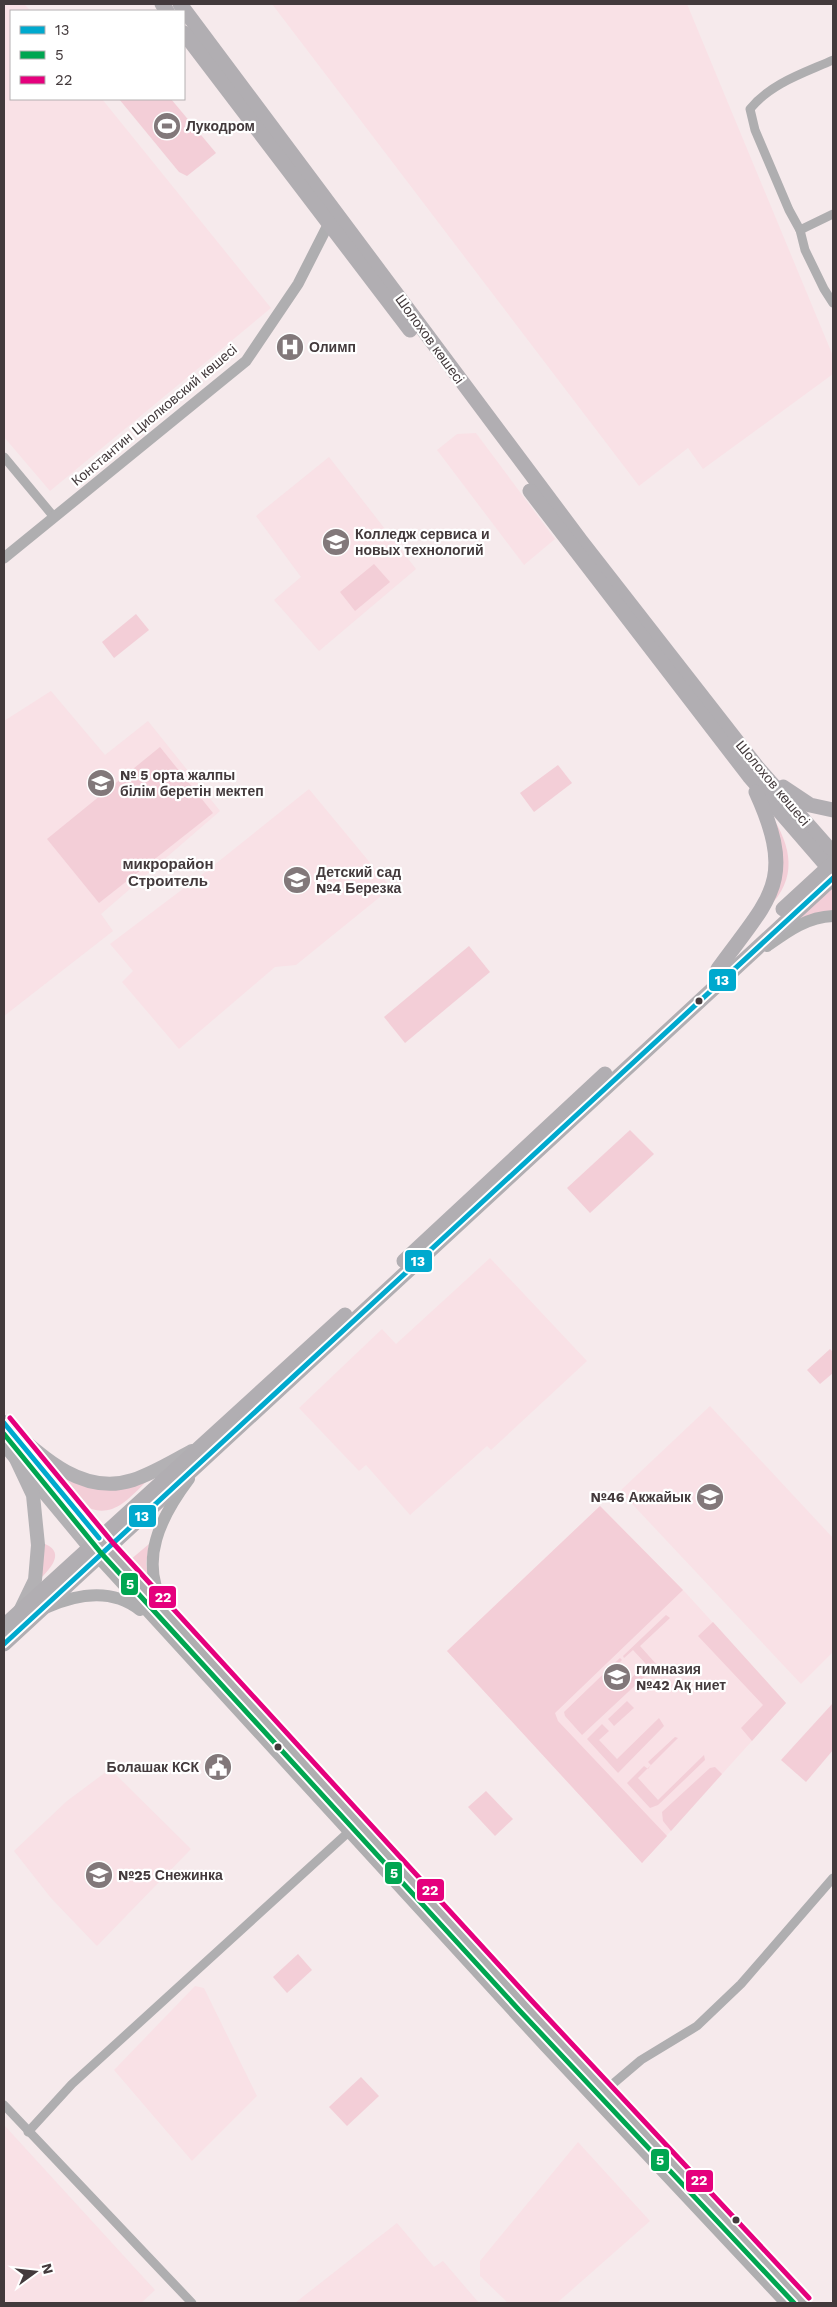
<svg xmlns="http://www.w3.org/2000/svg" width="837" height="2307" font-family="'Work Sans',sans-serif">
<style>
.built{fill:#f9e1e6}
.green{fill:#f3ced7}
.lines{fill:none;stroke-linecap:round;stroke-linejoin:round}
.minor{stroke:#afaeb0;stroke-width:9}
.tertiary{stroke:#afaeb0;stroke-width:11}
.secondary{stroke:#afaeb0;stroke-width:12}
.primary{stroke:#b3b1b4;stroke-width:14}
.trunk{stroke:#b1aeb2;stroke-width:15}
.bus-1-casing{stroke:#fff;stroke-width:9}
.bus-2-casing{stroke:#fff;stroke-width:9}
.bus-3-casing{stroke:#fff;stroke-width:9}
.bus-1{stroke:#00a9ce;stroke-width:5}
.bus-2{stroke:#00a651;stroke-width:5}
.bus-3{stroke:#e5007d;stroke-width:5}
.bus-dot{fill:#433a3c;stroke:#fff;stroke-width:2}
.labels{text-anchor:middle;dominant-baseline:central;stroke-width:4.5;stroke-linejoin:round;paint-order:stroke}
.poi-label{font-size:14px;font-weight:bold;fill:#433a3c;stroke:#fff;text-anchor:start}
.street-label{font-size:14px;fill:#433a3c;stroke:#fff}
.neighbourhood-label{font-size:15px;font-weight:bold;fill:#433a3c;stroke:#fff}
.line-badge{stroke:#fff;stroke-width:2}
.badge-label{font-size:14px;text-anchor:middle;font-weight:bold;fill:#fff}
</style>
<rect width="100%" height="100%" fill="#f6eaec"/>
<g class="built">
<path d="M4,4H24L31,11H11V99H102L271,308L50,491L4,437Z"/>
<path d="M272,4H687L833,356V374L703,469L688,448L639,486Z"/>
<path d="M476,433L555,539L524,565L437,450L457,434Z"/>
<path d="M329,457L416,569L319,651L274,600L301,577L256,516Z"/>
<path d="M51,691L105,755L148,721L220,811L101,914L113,931L4,1016V721Z"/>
<path d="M309,789L391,888L296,965L275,967L179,1049L122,982L133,971L110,944L204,873Z"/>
<path d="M490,1258L587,1361L491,1450L487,1446L410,1515L366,1465L359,1471L299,1408L382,1329L396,1344Z"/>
<path d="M710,1406L833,1538V1652L801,1684L620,1491Z"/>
<path d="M600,1506L685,1592L786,1703L642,1863L447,1651Z"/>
<path d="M110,1769L191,1849L97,1946L51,1898L14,1851L67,1801Z"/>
<path d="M195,1986L204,1988L257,2096L192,2161L114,2070Z"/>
<path d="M4,2125L155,2290L141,2303H4Z"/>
<path d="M578,2142L650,2221L557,2303H508L480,2276V2261Z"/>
<path d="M397,2223L434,2267L443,2261L479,2303H295Z"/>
</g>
<g class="green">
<path d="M119,99H171L216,153L187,176L179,172Z"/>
<path d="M374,564L390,582L355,611L340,592Z"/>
<path d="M136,614L149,630L114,658L102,642Z"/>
<path d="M160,747L213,813L99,903L47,839Z"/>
<path d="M558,765L572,783L534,812L520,793Z"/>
<path d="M770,813C792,847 798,878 768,908Z"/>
<path d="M833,886V912L794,923Z"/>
<path d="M469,946L490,972L405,1043L384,1017Z"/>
<path d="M630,1130L654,1154L590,1213L567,1188Z"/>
<path d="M830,1349L833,1352V1373L820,1384L807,1370Z"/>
<path d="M41,1460L67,1478L151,1477C142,1485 133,1496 123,1503C87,1529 61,1483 41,1460Z"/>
<path d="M600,1506L683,1590L555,1713L558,1721L667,1836L642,1863L447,1651Z"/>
<path d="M45,1544C67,1553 48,1571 38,1581Z"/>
<path d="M149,1544L146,1564L150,1583L130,1560Z"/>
<path d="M666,1615L670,1618L640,1646L657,1665L582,1735L565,1716L564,1712L620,1658L622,1660L612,1670L626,1683L646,1664L633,1650L624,1658L623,1656Z"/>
<path d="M713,1622L786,1703L752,1741L741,1728L763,1705L698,1636Z"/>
<path d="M627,1701L634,1708L614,1726L608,1719Z"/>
<path d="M833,1703V1750L806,1782L781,1760Z"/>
<path d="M659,1718L664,1726L618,1773L587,1739L602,1724L609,1731L599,1740L617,1759Z"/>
<path d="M675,1737L678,1738L638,1778L658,1800L704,1755L705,1760L658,1805L650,1808L627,1783L644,1766L648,1769L651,1765L648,1762Z"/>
<path d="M715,1767L722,1774L671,1831L663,1821L662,1812L710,1768Z"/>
<path d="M486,1791L513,1819L495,1836L468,1807Z"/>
<path d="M298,1954L312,1970L287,1993L273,1977Z"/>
<path d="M361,2077L379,2096L347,2126L329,2107Z"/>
</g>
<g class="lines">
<g class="minor">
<path d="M833,60C804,73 771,83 750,109L755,130L789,210L800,230L805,250L824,289L833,303"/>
<path d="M800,230L833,214"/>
<path d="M4,457L54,517"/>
<path d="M601,2094L641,2060L697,2026L741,1984L833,1878"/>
<path d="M4,2105L192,2303"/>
<path d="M28,2132L72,2084L353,1828"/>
</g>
<path class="tertiary" d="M4,558L246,361L298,284L329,223"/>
<g class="secondary">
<path d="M767,946C788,931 807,917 833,916"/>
<path d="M107,1548L525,2005L804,2303"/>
<path d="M98,1557L545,2046L786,2303"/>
<path d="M164,1605C138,1561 161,1516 189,1479"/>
<path d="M45,1608C76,1594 111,1587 140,1610"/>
</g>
<g class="primary">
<path d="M4,1422C39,1454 81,1497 133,1480C154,1473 173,1461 192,1451"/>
<path d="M4,1444L96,1555"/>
<path d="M27,1450L107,1548"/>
<path d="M16,1459L33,1495L38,1545L35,1580L20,1611"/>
</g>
<g class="trunk">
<path d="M162,4L167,11"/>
<path d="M180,4L581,541L758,768L833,853"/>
<path d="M184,33L410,330"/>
<path d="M530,491L749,776L833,873"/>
<path d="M783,787L810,805L833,810"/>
<path d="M783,909L833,863"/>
<path d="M718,969C770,897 797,882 756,792"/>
<path d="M404,1261L605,1074"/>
<path d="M4,1626L345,1315"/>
<path d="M4,1644L833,878"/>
</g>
<defs>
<g id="bus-1">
<path d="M4,1423L99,1538"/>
<path d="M4,1644L833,878"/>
</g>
<path id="bus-2" d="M4,1434L101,1553L519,2010L794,2303"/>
<path id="bus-3" d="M10,1418L113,1543L531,2000L809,2298"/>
</defs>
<use href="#bus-1" class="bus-1-casing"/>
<use href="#bus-2" class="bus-2-casing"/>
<use href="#bus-3" class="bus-3-casing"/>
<use href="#bus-1" class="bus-1"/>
<use href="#bus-2" class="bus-2"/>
<use href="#bus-3" class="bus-3"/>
</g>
<defs>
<symbol id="stadium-disc" viewBox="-11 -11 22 22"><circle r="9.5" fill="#82787a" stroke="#fff"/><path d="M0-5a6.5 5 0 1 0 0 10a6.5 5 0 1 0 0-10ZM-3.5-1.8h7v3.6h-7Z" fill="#fff"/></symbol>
<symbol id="hospital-disc" viewBox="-11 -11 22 22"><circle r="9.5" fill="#82787a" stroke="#fff"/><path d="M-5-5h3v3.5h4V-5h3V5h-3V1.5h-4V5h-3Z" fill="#fff"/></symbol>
<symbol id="university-disc" viewBox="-11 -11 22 22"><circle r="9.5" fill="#82787a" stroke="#fff"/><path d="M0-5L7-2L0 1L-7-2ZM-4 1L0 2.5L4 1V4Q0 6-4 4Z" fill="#fff"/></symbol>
<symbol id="school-disc" viewBox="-11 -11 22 22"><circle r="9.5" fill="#82787a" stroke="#fff"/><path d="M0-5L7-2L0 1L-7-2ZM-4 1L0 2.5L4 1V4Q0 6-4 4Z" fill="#fff"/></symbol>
<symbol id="civic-disc" viewBox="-11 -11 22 22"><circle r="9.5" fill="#82787a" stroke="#fff"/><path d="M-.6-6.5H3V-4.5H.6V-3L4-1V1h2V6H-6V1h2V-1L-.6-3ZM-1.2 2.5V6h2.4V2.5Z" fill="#fff"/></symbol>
</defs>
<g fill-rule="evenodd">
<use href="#stadium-disc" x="151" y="110" width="32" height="32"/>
<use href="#hospital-disc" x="274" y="331" width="32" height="32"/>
<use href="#university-disc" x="320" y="526" width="32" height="32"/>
<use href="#school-disc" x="85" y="767" width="32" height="32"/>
<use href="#school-disc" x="281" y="864" width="32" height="32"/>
<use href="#school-disc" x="694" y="1481" width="32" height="32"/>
<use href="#school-disc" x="601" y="1661" width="32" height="32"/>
<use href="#civic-disc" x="202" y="1751" width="32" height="32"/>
<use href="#school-disc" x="83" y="1859" width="32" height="32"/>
</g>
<g class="bus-dot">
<circle cx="699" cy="1001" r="4.5"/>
<circle cx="278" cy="1747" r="4.5"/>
<circle cx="736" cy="2220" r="4.5"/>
</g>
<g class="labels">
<g class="poi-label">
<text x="186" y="126">Лукодром</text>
<text x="309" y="347">Олимп</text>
<text x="355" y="534">Колледж сервиса и<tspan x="355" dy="16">новых технологий</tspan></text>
<text x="120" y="775">№ 5 орта жалпы<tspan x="120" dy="16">білім беретін мектеп</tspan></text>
<text x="316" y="872">Детский сад<tspan x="316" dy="16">№4 Березка</tspan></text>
<text x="691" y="1497" text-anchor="end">№46 Акжайык</text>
<text x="636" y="1669">гимназия<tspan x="636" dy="16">№42 Ақ ниет</tspan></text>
<text x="199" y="1767" text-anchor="end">Болашак КСК</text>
<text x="118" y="1875">№25 Снежинка</text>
</g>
<g class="street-label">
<text transform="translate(430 339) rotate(54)">Шолохов көшесі</text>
<text transform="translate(154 415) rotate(-40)">Константин Циолковский көшесі</text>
<text transform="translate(773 783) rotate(50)">Шолохов көшесі</text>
</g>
<g class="neighbourhood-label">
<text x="168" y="864">микрорайон<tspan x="168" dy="17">Строитель</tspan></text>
</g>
</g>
<g class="line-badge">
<rect x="708" y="968" width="29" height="24" rx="5" fill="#00a9ce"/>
<rect x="404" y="1249" width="29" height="24" rx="5" fill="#00a9ce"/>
<rect x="128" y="1504" width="29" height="24" rx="5" fill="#00a9ce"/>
<rect x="120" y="1572" width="19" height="24" rx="5" fill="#00a651"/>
<rect x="148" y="1585" width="29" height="24" rx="5" fill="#e5007d"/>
<rect x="384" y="1861" width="19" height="24" rx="5" fill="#00a651"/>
<rect x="416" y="1878" width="29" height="24" rx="5" fill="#e5007d"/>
<rect x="650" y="2148" width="20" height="24" rx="5" fill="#00a651"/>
<rect x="685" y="2169" width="29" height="24" rx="5" fill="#e5007d"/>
</g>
<g class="badge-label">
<text x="722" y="985">13</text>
<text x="418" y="1266">13</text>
<text x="142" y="1521">13</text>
<text x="130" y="1589">5</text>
<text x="163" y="1602">22</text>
<text x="394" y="1878">5</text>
<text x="430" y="1895">22</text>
<text x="660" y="2165">5</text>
<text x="699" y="2185">22</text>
</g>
<rect width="837" height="2307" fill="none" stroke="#433a3c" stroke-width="10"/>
<rect x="10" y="10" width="175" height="90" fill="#ffffff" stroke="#b4b0b1"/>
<rect x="20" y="26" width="25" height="8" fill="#00a9ce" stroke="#b4b0b1"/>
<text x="55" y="35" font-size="15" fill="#433a3c">13</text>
<rect x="20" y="51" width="25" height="8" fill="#00a651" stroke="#b4b0b1"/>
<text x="55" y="60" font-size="15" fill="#433a3c">5</text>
<rect x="20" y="76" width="25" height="8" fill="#e5007d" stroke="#b4b0b1"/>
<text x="55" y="85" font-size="15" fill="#433a3c">22</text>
<g transform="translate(35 2272) rotate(75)" stroke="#ffffff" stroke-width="4" paint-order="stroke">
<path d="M0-4L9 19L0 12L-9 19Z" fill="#433a3c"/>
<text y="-8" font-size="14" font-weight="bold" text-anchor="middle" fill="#433a3c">N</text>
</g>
</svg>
